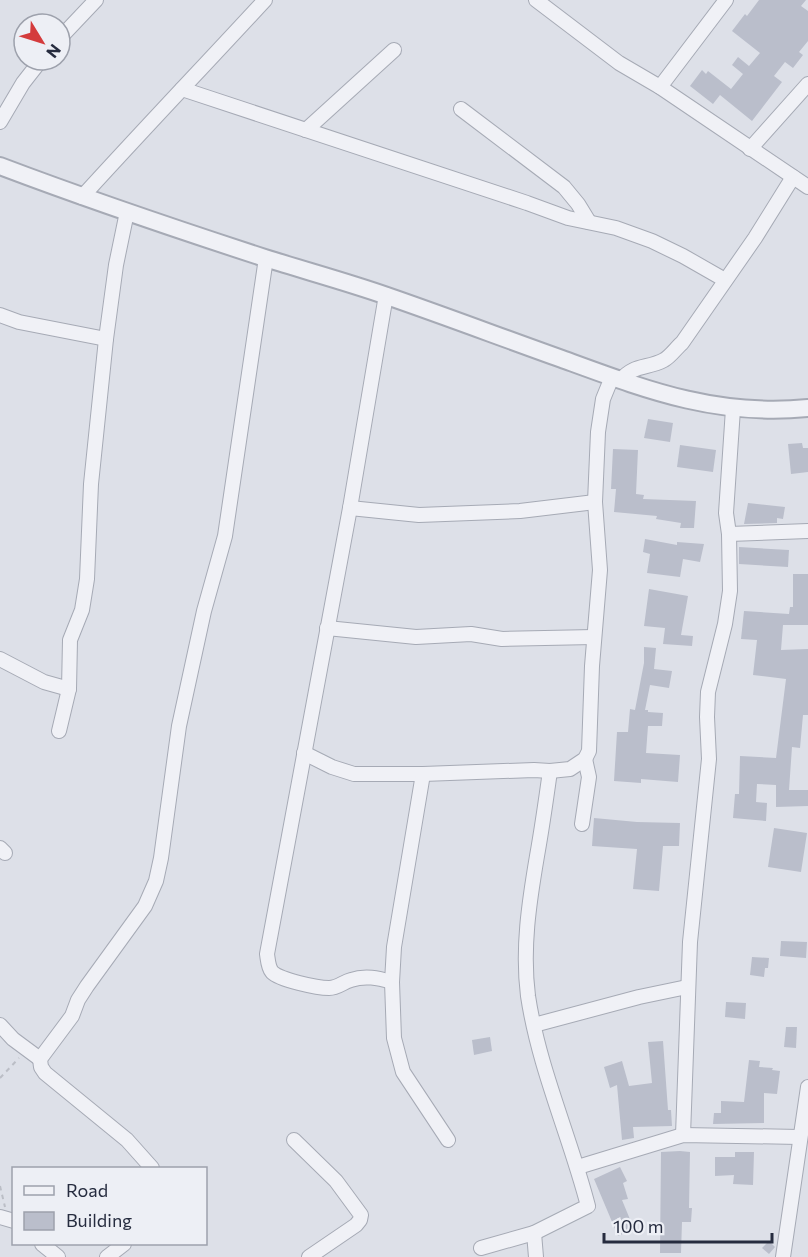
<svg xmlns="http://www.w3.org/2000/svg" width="808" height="1257" font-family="Commissioner,sans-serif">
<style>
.building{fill:#babecb}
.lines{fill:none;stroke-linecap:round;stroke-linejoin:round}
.minor-casing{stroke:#a6aab5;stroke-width:16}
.tertiary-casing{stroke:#a6aab5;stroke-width:20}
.path{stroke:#bbbec6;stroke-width:2;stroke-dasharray:4.5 4.5;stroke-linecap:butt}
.minor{stroke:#f0f1f6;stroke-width:14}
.tertiary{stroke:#f0f1f6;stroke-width:16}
</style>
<rect width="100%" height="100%" fill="#dde0e8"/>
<g class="building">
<path d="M759,0H806L801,6L808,11V41L799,52L803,55L793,68L785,62L774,76L782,82L752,121L720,95L713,104L690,86L702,70L706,74L708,71L731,89L743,74L732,65L738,57L749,66L760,53L732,31L745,14L747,16Z"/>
<path d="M648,419L673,423L670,442L644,438Z"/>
<path d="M802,443L803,448H808V472L791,474L788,444Z"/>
<path d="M680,445L716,450L713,472L677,467Z"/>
<path d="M613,449L638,450L636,494L644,495L643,499L696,501L694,528H680L681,523L656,519L657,516L614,512L616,489H611Z"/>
<path d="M748,503L785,507L783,519L777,518V523L744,524Z"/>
<path d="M645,539L677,545V542L704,544L700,562L683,559L680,577L647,573L650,554L643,552Z"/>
<path d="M739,547L789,550L788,567L739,564Z"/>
<path d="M793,574H808V625H783L781,650L808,649V715H803L800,748L792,747L789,790H808V806L776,807V785L757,784L756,802L767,803L766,821L733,818L735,794H739L740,756L776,758L786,679L753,675L757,640L741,639L744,611L789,614L790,607H793Z"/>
<path d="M649,589L688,596L681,635L693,636L692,646L663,644L665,628L644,626Z"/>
<path d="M644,647L656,648L654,669L672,671L669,688L650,685L645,710H648V712L663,713L662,726H648L646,753L680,755L678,782L641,779V783L614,781L617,732H628L630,709L635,710L644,663Z"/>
<path d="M594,818L637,822L680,823L679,846H663L659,891L633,889L637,849L592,846Z"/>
<path d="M774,828L807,833L801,872L768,867Z"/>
<path d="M781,941L807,942L806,958L780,956Z"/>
<path d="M752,957L769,958L768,968H765L764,977L750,975Z"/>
<path d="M726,1002L746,1003L745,1019L725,1017Z"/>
<path d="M786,1027H797L796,1048L784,1047Z"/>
<path d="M490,1037L492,1051L474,1055L472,1040Z"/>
<path d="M663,1041L668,1110H671L672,1126L633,1127L634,1138L622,1140L617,1085L610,1088L604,1067L622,1061L629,1086L652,1083L648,1042Z"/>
<path d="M749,1060L760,1061L759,1067L773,1068L772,1070L780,1071L777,1094L764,1093V1123L713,1124L714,1113H721V1101L744,1102Z"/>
<path d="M680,1151L690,1152L689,1208H692L691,1222H682L681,1253H660L661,1152Z"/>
<path d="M735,1152H754L753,1185L733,1184L734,1175L715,1176V1157H735Z"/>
<path d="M620,1167L627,1181L623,1183L628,1199L622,1200L634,1229L618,1236L594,1179Z"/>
<path d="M769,1241L775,1247L769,1254L762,1248Z"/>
</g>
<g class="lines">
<defs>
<g id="minor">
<path d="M536,0L619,63L660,87L808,187"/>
<path d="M60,38L96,0"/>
<path d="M660,87L726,0"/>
<path d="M182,89L527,203L568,218L616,228L652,241L683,256L725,280"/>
<path d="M461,109L564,187L578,204L589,222"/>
<path d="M0,122L23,83L41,60"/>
<path d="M306,130L394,50"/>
<path d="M750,149L808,84"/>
<path d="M82,197C142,131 204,66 265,0"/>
<path d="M386,295L350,508L267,954C268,960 268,967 272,972C280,980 317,988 329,988C338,988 343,982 351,980C365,975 378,978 392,982"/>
<path d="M0,315L19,322L106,339"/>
<path d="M621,380C634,364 647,369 664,360C671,356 676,348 682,343L755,238L793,177"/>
<path d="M350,508L419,515L520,511L595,502"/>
<path d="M729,534L808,531"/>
<path d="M327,628L416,637L471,634L502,639L594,637"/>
<path d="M0,659L44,682L69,689"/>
<path d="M59,731L69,689L70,640L82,610L87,579L91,484L106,339L116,265L127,212"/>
<path d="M304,753L332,767L354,774H423L534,770L550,771L570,769L585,759L589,751L592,666L600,570L595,502L598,432L603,399L612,377"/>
<path d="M423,774L394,947L392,982L394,1038L403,1072L448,1140"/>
<path d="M582,824L589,777L585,759"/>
<path d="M0,848L5,853"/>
<path d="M0,1025L13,1039L40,1059"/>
<path d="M534,1025L639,997L687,987"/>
<path d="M683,1135L690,942L709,759L707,717L708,692L725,624L730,591L729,534L726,513L733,409"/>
<path d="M294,1140L336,1181L361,1215L360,1220L356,1225L309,1257"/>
<path d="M578,1167L683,1135L799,1137"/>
<path d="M152,1168L127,1140L45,1073L41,1067L40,1059L72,1016L78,1000L87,986L145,906L156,881L161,858L179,726L204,611L225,536L266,258"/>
<path d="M0,1217L14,1221"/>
<path d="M534,1233L536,1257"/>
<path d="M42,1244L58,1257"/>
<path d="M481,1248L534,1233L588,1206C570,1136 539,1069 528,996C522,949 529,903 537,856C542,828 546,800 550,771"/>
<path d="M107,1257L124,1244"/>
<path d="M783,1257L808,1087"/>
</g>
<path id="tertiary" d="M0,166C87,199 176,229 265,258C306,271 347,282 387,296C445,316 503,338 562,359C647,390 716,417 808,408"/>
</defs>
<use href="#minor" class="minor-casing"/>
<use href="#tertiary" class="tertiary-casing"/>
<g class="path">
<path d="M0,1078L19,1058"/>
<path d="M0,1186L5,1207"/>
</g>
<use href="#minor" class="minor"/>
<use href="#tertiary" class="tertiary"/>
</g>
<rect x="12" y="1167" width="195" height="78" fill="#edeff5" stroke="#9da1ac" stroke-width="1.5"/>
<rect x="24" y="1186" width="30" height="9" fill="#f0f1f6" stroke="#9da1ac" stroke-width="1.5"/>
<text x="66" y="1197" font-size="18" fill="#262c3f">Road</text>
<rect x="24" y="1212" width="30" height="18" fill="#babecb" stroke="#9da1ac" stroke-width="1.5"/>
<text x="66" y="1227" font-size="18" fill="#262c3f">Building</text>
<g transform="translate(42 42) rotate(128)"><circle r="28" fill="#edeff5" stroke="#9da1ac" stroke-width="1.5"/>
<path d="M0-4.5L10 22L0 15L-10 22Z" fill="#d43b3c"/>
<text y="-9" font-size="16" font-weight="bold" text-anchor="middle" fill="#262c3f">N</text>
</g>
<path d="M604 1233v9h168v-9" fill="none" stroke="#262c3f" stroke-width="3"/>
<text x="613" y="1233" font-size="18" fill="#262c3f" stroke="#edeff5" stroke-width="4.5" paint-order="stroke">100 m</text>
</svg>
